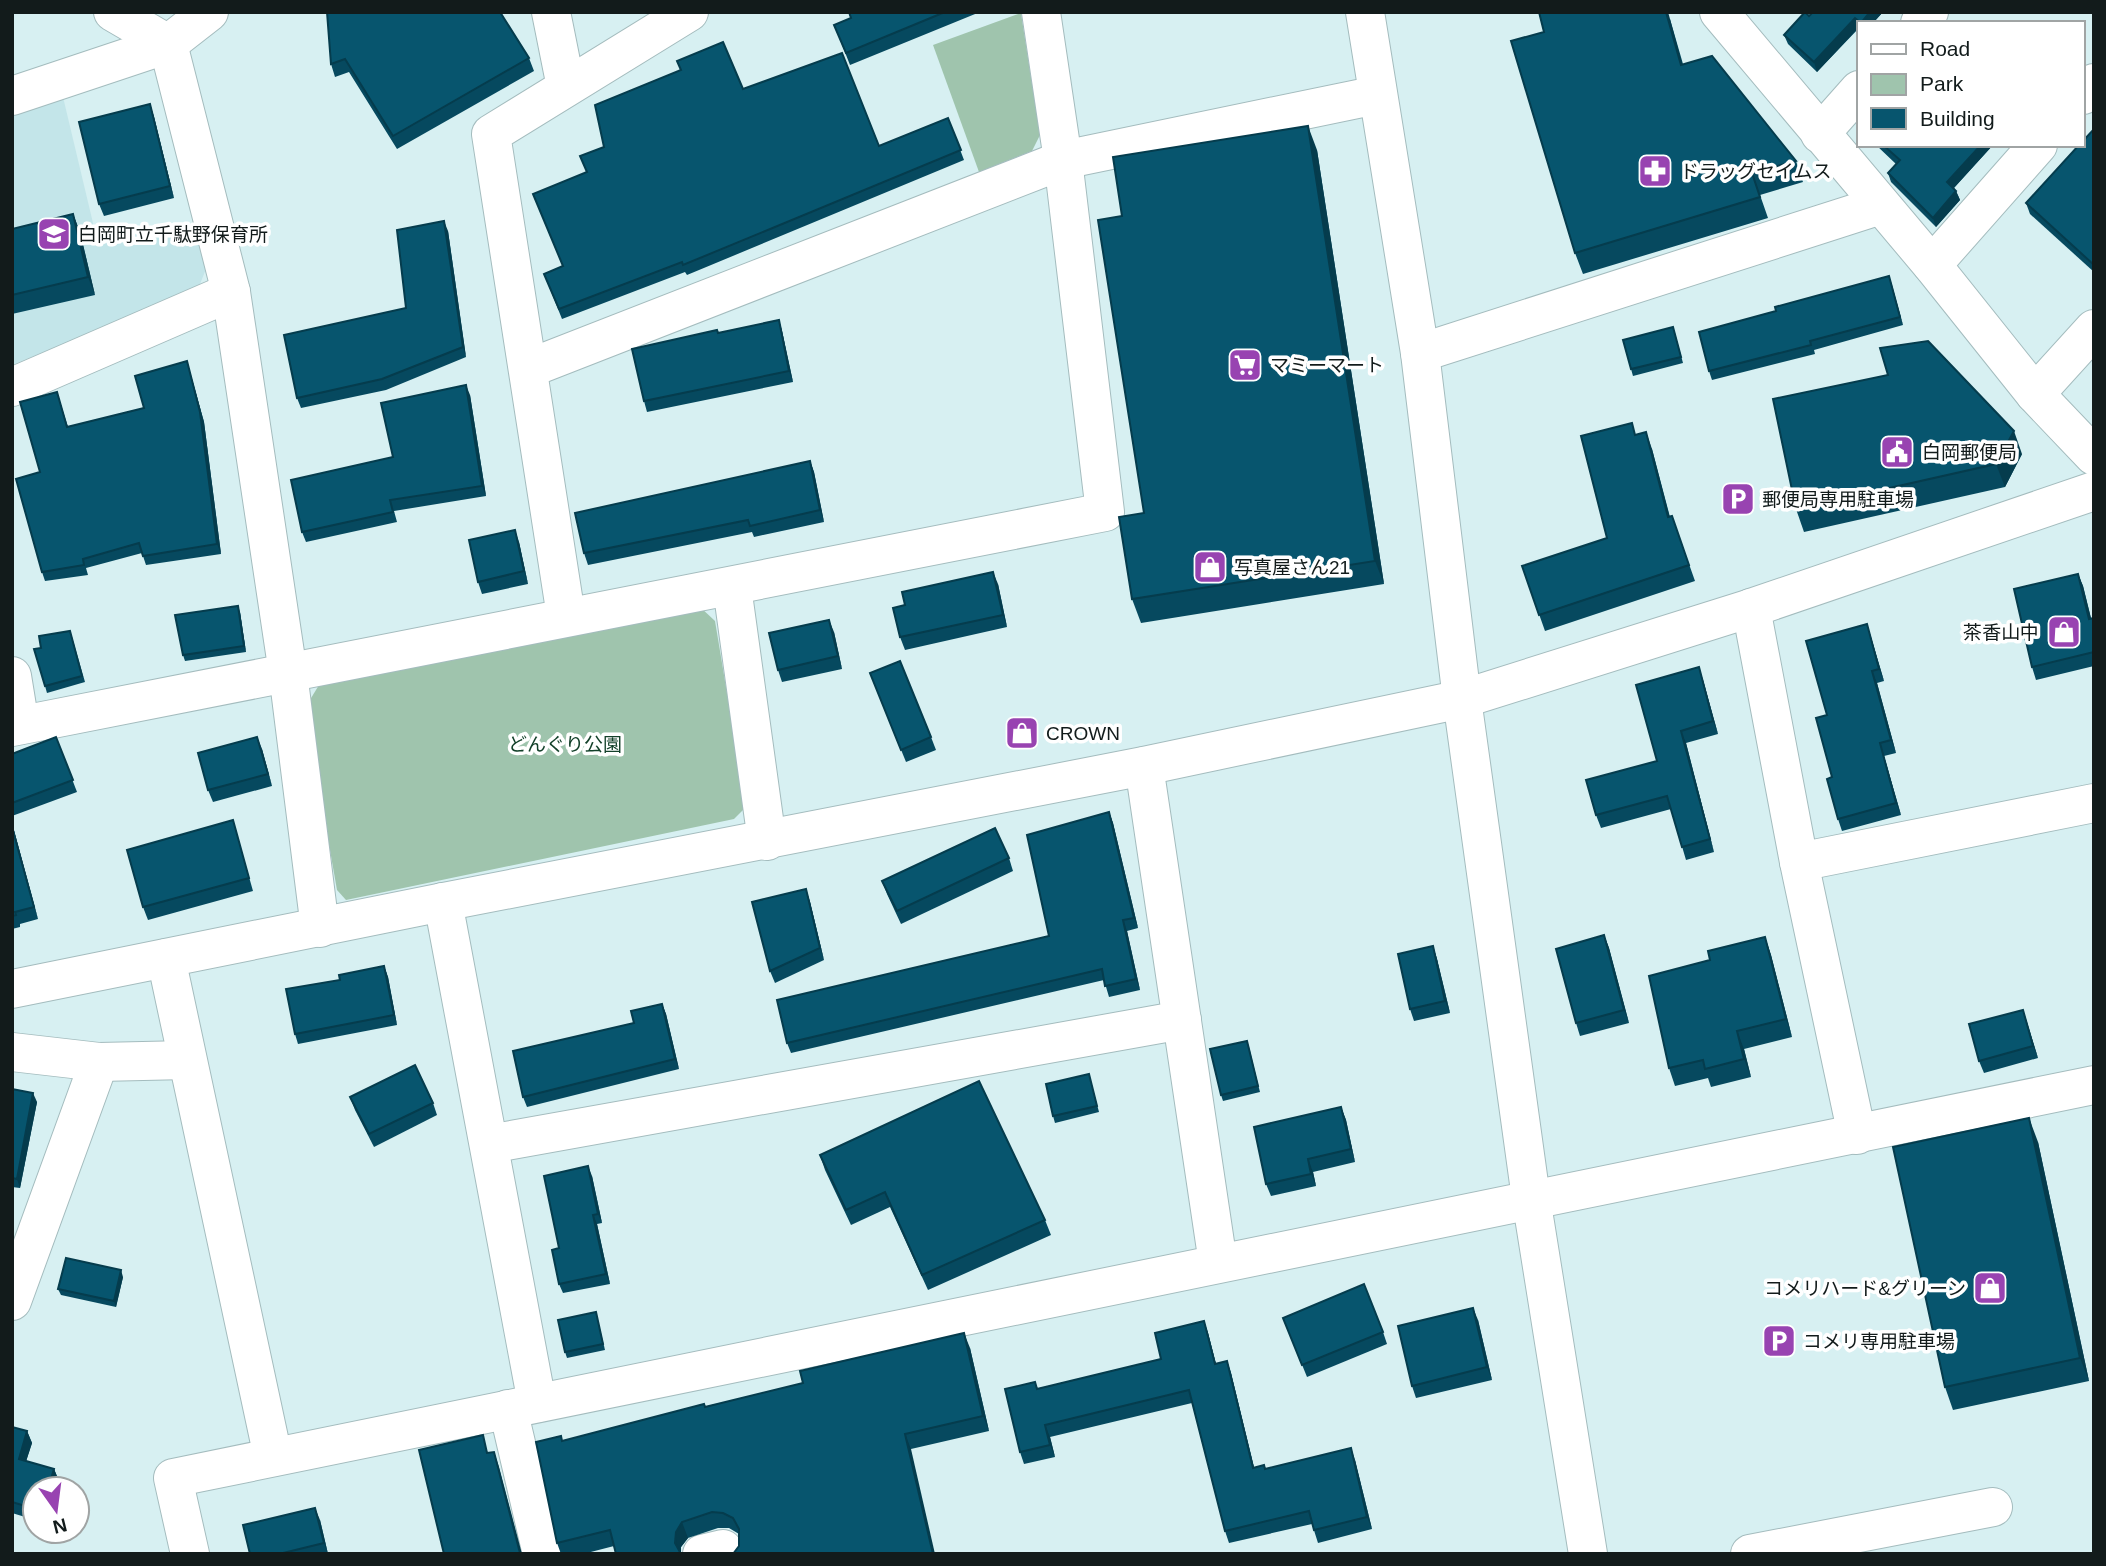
<svg xmlns="http://www.w3.org/2000/svg" width="2106" height="1566" font-family="Helvetica,'Noto Sans JP',sans-serif">
<style>
.built{fill:#c3e5e9}
.green{fill:#9fc4ad}
.lines{fill:none;stroke-linecap:round;stroke-linejoin:round}
.minor-casing{stroke:#a4bcbe;stroke-width:40}
.tertiary-casing{stroke:#a4bcbe;stroke-width:40}
.minor{stroke:#fff;stroke-width:38}
.tertiary{stroke:#fff;stroke-width:38}
.wall{fill:#06495f}
.shaded-wall{fill:#053c4d}
.building{fill:#07556e;stroke:#053c4d;stroke-width:2}
.labels{text-anchor:middle;dominant-baseline:central;stroke-width:7;stroke-linejoin:round;paint-order:stroke}
.poi-label{font-size:19px;fill:#121b1b;stroke:#fff;text-anchor:start}
.park-label{font-size:19px;fill:#124029;stroke:#fff}
</style>
<rect width="100%" height="100%" fill="#d7f0f2"/>
<path class="built" d="M63,97L98,244L193,223L206,269L198,289L12,365V114Z"/>
<g class="green">
<path d="M1021,13L1040,135L1032,151L979,172L933,45Z"/>
<path d="M699,606L715,621L746,807L734,819L346,900L337,890L305,708L319,685Z"/>
</g>
<g class="lines">
<defs>
<g id="minor">
<path d="M113,12L168,44L231,292L288,673L320,928"/>
<path d="M551,12L566,87"/>
<path d="M1719,12L1932,265L2035,394L2094,456"/>
<path d="M1920,23L1929,12"/>
<path d="M2083,95L2094,83"/>
<path d="M1820,134L1859,90"/>
<path d="M1932,265L2038,145"/>
<path d="M1420,353L1881,205"/>
<path d="M530,368L1063,160L1377,95"/>
<path d="M12,387L231,292"/>
<path d="M2035,394L2094,329"/>
<path d="M732,587L767,841"/>
<path d="M1751,608L1799,862L1857,1135"/>
<path d="M566,616L491,134L689,12"/>
<path d="M12,676L20,725"/>
<path d="M12,727L1105,512L1063,160L1041,12"/>
<path d="M1144,766L1218,1263"/>
<path d="M1799,862L2094,803"/>
<path d="M443,902L537,1403"/>
<path d="M166,958L273,1457"/>
<path d="M12,1052L99,1062L187,1060"/>
<path d="M489,1144L1182,1020"/>
<path d="M12,1301L99,1062"/>
<path d="M508,1409L542,1554"/>
<path d="M190,1554L173,1478L2094,1085"/>
<path d="M702,1554L723,1549L724,1554"/>
</g>
<g id="tertiary">
<path d="M1365,12L1420,353L1462,699L1531,1198L1588,1554"/>
<path d="M12,96L168,44L209,12"/>
<path d="M12,989L443,902L1144,766L1462,699L1751,608L2094,491"/>
<path d="M1750,1554L1993,1507"/>
</g>
</defs>
<use href="#minor" class="minor-casing"/>
<use href="#tertiary" class="tertiary-casing"/>
<use href="#minor" class="minor"/>
<use href="#tertiary" class="tertiary"/>
</g>
<g class="wall">
<path d="M327,12L529,58L534,71L397,149L349,72L335,77L331,64Z"/>
<path d="M848,12H980L850,65L839,37L851,18Z"/>
<path d="M1883,12L1873,23H1859V28L1817,72L1788,44L1784,35L1809,16Z"/>
<path d="M1670,19L1683,64L1796,161L1803,182L1760,195L1768,218L1583,274L1575,253L1544,32Z"/>
<path d="M743,89L879,146L948,118L964,160L687,275L685,272L562,319L544,274L562,266L604,147Z"/>
<path d="M150,104L154,117L174,198L104,216L99,204Z"/>
<path d="M2094,129V272L2030,214L2026,203Z"/>
<path d="M1876,145H1993L1954,188L1956,191L1960,200L1936,227L1891,182L1888,173L1896,164Z"/>
<path d="M1317,150L1384,584L1141,623L1132,599L1144,513L1122,216Z"/>
<path d="M73,214L80,232L95,295L12,314V229Z"/>
<path d="M448,231L466,357L386,390L301,408L297,398L406,308Z"/>
<path d="M1889,276L1903,325L1814,350L1815,354L1712,380L1709,371L1776,311Z"/>
<path d="M779,320L782,331L793,382L647,412L644,401L718,333Z"/>
<path d="M1675,333L1683,363L1633,376L1631,369Z"/>
<path d="M187,361L204,422L221,554L146,565L142,553L86,568L88,575L45,581L42,572L40,472L57,392L68,427L144,408Z"/>
<path d="M470,395L486,496L394,511L397,522L306,542L302,532Z"/>
<path d="M1636,435L1652,449L1670,517L1672,516L1695,581L1545,631L1522,566L1607,538Z"/>
<path d="M2022,454L2005,487L1804,532L1796,509Z"/>
<path d="M810,461L814,472L824,522L754,537L752,532L588,565L584,553Z"/>
<path d="M519,542L528,584L482,594L478,582Z"/>
<path d="M2078,574L2083,586L2091,618H2094V666L2036,680L2032,667Z"/>
<path d="M998,584L1007,627L905,650L900,637Z"/>
<path d="M240,612L246,652L185,661L183,655Z"/>
<path d="M1867,624L1884,681L1877,683L1896,753L1884,756L1901,815L1842,831L1838,819L1827,715Z"/>
<path d="M834,632L842,669L782,682L778,670Z"/>
<path d="M72,637L85,682L47,693L45,686L41,648Z"/>
<path d="M870,673L931,737L936,750L906,762Z"/>
<path d="M1703,680L1718,734L1686,743L1714,852L1686,860L1671,809L1601,828L1596,815L1657,761Z"/>
<path d="M56,737L77,792L12,816V754Z"/>
<path d="M262,749L272,786L213,802L208,790Z"/>
<path d="M1109,812L1113,823L1138,928L1127,931L1140,990L1109,997L1104,980L791,1053L787,1043L1049,936Z"/>
<path d="M233,820L253,891L148,920L143,907Z"/>
<path d="M12,823L38,919L20,924V927L12,929Z"/>
<path d="M1009,858L1013,871L901,924L887,894L882,881Z"/>
<path d="M806,889L810,902L824,960L775,983L770,971Z"/>
<path d="M1604,935L1609,948L1629,1023L1580,1036L1576,1023Z"/>
<path d="M1765,937L1771,955L1792,1037L1744,1049L1751,1077L1711,1087L1708,1078L1675,1086L1669,1068L1710,960Z"/>
<path d="M1433,946L1437,959L1450,1013L1414,1021L1410,1009Z"/>
<path d="M384,966L388,977L397,1025L298,1044L295,1034L340,980Z"/>
<path d="M662,1004L666,1014L679,1069L527,1107L523,1097Z"/>
<path d="M2023,1010L2038,1058L1984,1073L1979,1061Z"/>
<path d="M1249,1047L1260,1092L1223,1101L1221,1095Z"/>
<path d="M1089,1074L1099,1112L1055,1123L1053,1116Z"/>
<path d="M12,1089L37,1102L20,1188L12,1187Z"/>
<path d="M350,1097L433,1103L437,1115L374,1147L355,1110Z"/>
<path d="M1341,1107L1346,1120L1355,1162L1313,1172L1316,1186L1271,1196L1266,1184Z"/>
<path d="M2038,1142L2089,1381L1953,1410L1945,1387Z"/>
<path d="M820,1155L1045,1220L1051,1235L928,1290L890,1207L851,1225L825,1170Z"/>
<path d="M592,1176L602,1223L597,1224L610,1284L563,1293L559,1284V1248Z"/>
<path d="M123,1277L116,1307L61,1295L58,1289Z"/>
<path d="M596,1312L605,1350L567,1358L565,1352Z"/>
<path d="M1478,1320L1492,1380L1416,1398L1412,1386Z"/>
<path d="M1204,1321L1208,1333L1216,1364L1227,1361L1231,1373L1254,1467L1265,1469L1355,1460L1372,1529L1318,1543L1312,1524L1229,1543L1225,1531L1192,1403L1050,1437L1055,1457L1024,1464L1020,1452L1038,1389L1161,1359Z"/>
<path d="M1288,1330L1383,1332L1387,1344L1307,1377Z"/>
<path d="M970,1348L989,1431L911,1449L739,1546V1534L729,1528H718L688,1538L681,1547V1554L614,1546L583,1554H561L557,1543L562,1441L706,1407Z"/>
<path d="M12,1427L27,1431L32,1443L26,1461L54,1469L59,1481L35,1489V1520L12,1513Z"/>
<path d="M320,1520L328,1554H250Z"/>
</g>
<g class="shaded-wall">
<path d="M1666,12H1668L1670,19L1688,86L1681,65Z"/>
<path d="M1870,12H1883L1873,23H1861Z"/>
<path d="M1855,18L1859,27L1817,72L1814,62Z"/>
<path d="M150,104L154,117L174,198L170,186Z"/>
<path d="M1308,126L1317,150L1384,584L1375,561Z"/>
<path d="M1981,145H1993L1951,191L1947,182Z"/>
<path d="M1956,191L1960,200L1936,227L1933,218Z"/>
<path d="M73,214L80,232L95,295L88,277Z"/>
<path d="M444,221L448,231L466,357L463,347Z"/>
<path d="M1889,276L1892,285L1903,325L1900,317Z"/>
<path d="M779,320L782,331L793,382L789,371Z"/>
<path d="M187,361L204,422L221,554L217,544Z"/>
<path d="M466,385L470,395L486,496L482,486Z"/>
<path d="M2014,431L2022,454L2005,487L1996,464Z"/>
<path d="M1646,432L1652,449L1674,534L1668,517Z"/>
<path d="M810,461L814,472L824,522L820,510Z"/>
<path d="M515,530L519,542L528,584L524,571Z"/>
<path d="M993,572L998,584L1007,627L1003,615Z"/>
<path d="M2078,574L2083,586L2094,631L2089,619Z"/>
<path d="M238,606L240,612L246,652L244,646Z"/>
<path d="M829,620L834,632L842,669L838,656Z"/>
<path d="M1867,624L1871,637L1884,681L1879,669Z"/>
<path d="M1699,667L1703,680L1718,734L1713,721Z"/>
<path d="M1872,671L1877,683L1896,753L1891,740Z"/>
<path d="M1681,731L1686,743L1714,852L1710,839Z"/>
<path d="M257,737L262,749L272,786L268,774Z"/>
<path d="M1880,743L1884,756L1901,815L1896,803Z"/>
<path d="M1109,812L1113,823L1138,928L1134,918Z"/>
<path d="M12,823L38,919L34,907L12,827Z"/>
<path d="M806,889L810,902L824,960L820,948Z"/>
<path d="M1123,920L1127,931L1140,990L1136,979Z"/>
<path d="M1604,935L1609,948L1629,1023L1624,1010Z"/>
<path d="M1765,937L1771,955L1792,1037L1786,1019Z"/>
<path d="M1433,946L1437,959L1450,1013L1445,1001Z"/>
<path d="M384,966L388,977L397,1025L394,1015Z"/>
<path d="M662,1004L666,1014L679,1069L675,1059Z"/>
<path d="M2023,1010L2027,1022L2038,1058L2033,1046Z"/>
<path d="M1737,1031L1744,1049L1751,1077L1744,1059Z"/>
<path d="M33,1093L37,1102L20,1188L17,1179Z"/>
<path d="M1341,1107L1346,1120L1355,1162L1351,1149Z"/>
<path d="M2029,1118L2038,1142L2089,1381L2080,1358Z"/>
<path d="M1308,1159L1313,1172L1316,1186L1311,1174Z"/>
<path d="M588,1166L592,1176L602,1223L598,1214Z"/>
<path d="M593,1215L597,1224L610,1284L606,1274Z"/>
<path d="M121,1270L123,1277L116,1307L114,1301Z"/>
<path d="M1473,1308L1478,1320L1492,1380L1487,1367Z"/>
<path d="M1204,1321L1208,1333L1219,1376L1215,1364Z"/>
<path d="M964,1333L970,1348L989,1431L983,1416Z"/>
<path d="M1227,1361L1231,1373L1257,1480L1253,1468Z"/>
<path d="M1045,1425L1050,1437L1055,1457L1050,1445Z"/>
<path d="M27,1431L32,1443L23,1471L19,1459Z"/>
<path d="M905,1434L911,1449L935,1554H933Z"/>
<path d="M1351,1448L1355,1460L1372,1529L1367,1517Z"/>
<path d="M494,1452L499,1467L522,1554L520,1553Z"/>
<path d="M54,1469L59,1481L56,1489H48Z"/>
<path d="M315,1508L320,1520L328,1554L324,1543Z"/>
<path d="M682,1522L688,1538L681,1547V1554L675,1543L676,1532Z"/>
</g>
<g class="building">
<path d="M327,12H500L529,58L393,136L345,59L331,64Z"/>
<path d="M849,12H945L846,53L834,25L851,18Z"/>
<path d="M1539,12H1666L1681,65L1712,56L1796,161L1752,173L1760,197L1575,253L1511,41L1544,32Z"/>
<path d="M1805,12L1809,16L1813,12H1870L1861,23L1855,18L1814,62L1784,35Z"/>
<path d="M723,42L743,89L842,53L879,146L948,118L961,150L683,265L682,262L559,309L544,274L563,266L533,194L587,172L580,156L604,147L595,105L681,70L677,61Z"/>
<path d="M150,104L170,186L99,204L79,122Z"/>
<path d="M1308,126L1375,561L1132,599L1119,517L1144,513L1098,220L1122,216L1113,157Z"/>
<path d="M2094,129V265L2026,203L2079,145H2083V141Z"/>
<path d="M1883,145H1981L1947,182L1956,191L1933,218L1888,173L1900,160Z"/>
<path d="M73,214L88,277L12,295V229Z"/>
<path d="M444,221L463,347L382,379L297,398L284,335L406,308L397,230Z"/>
<path d="M1889,276L1900,317L1810,341L1811,345L1709,371L1699,332L1776,311L1775,307Z"/>
<path d="M779,320L789,371L644,401L632,349L717,330L718,333Z"/>
<path d="M1673,327L1681,357L1631,369L1623,340Z"/>
<path d="M1928,341L2014,431L1996,464L1796,509L1773,399L1888,375L1880,348Z"/>
<path d="M187,361L200,412L217,544L143,556L139,543L83,559L84,565L42,572L16,479L40,472L20,402L57,392L67,427L144,408L135,376Z"/>
<path d="M466,385L482,486L390,500L393,512L302,532L291,480L393,457L381,403Z"/>
<path d="M1632,423L1635,435L1646,432L1668,517L1672,516L1689,565L1539,615L1522,566L1607,538L1581,436Z"/>
<path d="M810,461L820,510L750,526L748,520L584,553L575,513Z"/>
<path d="M515,530L524,571L478,582L469,540Z"/>
<path d="M993,572L1003,615L900,637L893,608L905,605L902,592Z"/>
<path d="M2078,574L2089,619L2094,618V652L2032,667L2014,589Z"/>
<path d="M238,606L244,646L183,655L175,615Z"/>
<path d="M829,620L838,656L778,670L769,633Z"/>
<path d="M1867,624L1879,669L1872,671L1891,740L1880,743L1896,803L1838,819L1827,779L1832,777L1816,718L1827,715L1806,641Z"/>
<path d="M70,631L82,676L45,686L34,649L41,648L39,636Z"/>
<path d="M900,661L931,737L901,750L870,673Z"/>
<path d="M1699,667L1713,721L1681,731L1710,839L1682,847L1667,796L1596,815L1586,780L1657,761L1636,685Z"/>
<path d="M56,737L73,780L12,803V754Z"/>
<path d="M257,737L268,774L208,790L198,753Z"/>
<path d="M1109,812L1134,918L1123,920L1136,979L1105,986L1102,969L787,1043L777,1000L1049,936L1027,835Z"/>
<path d="M233,820L249,878L143,907L127,850Z"/>
<path d="M12,827L34,907L15,912L16,915L12,916Z"/>
<path d="M995,828L1009,858L897,911L882,881Z"/>
<path d="M806,889L820,948L770,971L752,902Z"/>
<path d="M1604,935L1624,1010L1576,1023L1556,949Z"/>
<path d="M1765,937L1786,1019L1737,1031L1744,1059L1705,1069L1703,1060L1669,1068L1649,976L1710,960L1708,951Z"/>
<path d="M1433,946L1445,1001L1410,1009L1398,954Z"/>
<path d="M384,966L394,1015L295,1034L286,989L340,980L339,975Z"/>
<path d="M662,1004L675,1059L523,1097L513,1051L634,1023L631,1011Z"/>
<path d="M2023,1010L2033,1046L1979,1061L1969,1024Z"/>
<path d="M1247,1041L1258,1086L1221,1095L1210,1049Z"/>
<path d="M415,1065L433,1103L369,1134L350,1097Z"/>
<path d="M1089,1074L1097,1106L1053,1116L1046,1084Z"/>
<path d="M979,1081L1045,1220L922,1275L885,1192L846,1210L820,1155Z"/>
<path d="M12,1089L33,1093L17,1179L12,1178Z"/>
<path d="M1341,1107L1351,1149L1308,1159L1311,1174L1266,1184L1254,1127Z"/>
<path d="M2029,1118L2080,1358L1945,1387L1893,1147Z"/>
<path d="M588,1166L598,1214L593,1215L606,1274L559,1284L552,1250L559,1248L544,1176Z"/>
<path d="M66,1258L121,1270L114,1301L58,1289Z"/>
<path d="M1364,1284L1383,1332L1302,1365L1283,1318Z"/>
<path d="M1473,1308L1487,1367L1412,1386L1398,1326Z"/>
<path d="M596,1312L603,1344L565,1352L558,1320Z"/>
<path d="M1204,1321L1215,1364L1227,1361L1253,1468L1264,1465L1265,1469L1351,1448L1367,1517L1314,1530L1309,1511L1225,1531L1189,1390L1045,1425L1050,1445L1020,1452L1005,1389L1035,1382L1037,1389L1161,1359L1155,1333Z"/>
<path d="M964,1333L983,1416L905,1434L933,1554H733L739,1546V1529L733,1518L723,1513L712,1512L682,1522L676,1532L675,1543L681,1554H616L610,1530L557,1543L536,1442L561,1436L562,1441L704,1404L705,1407L803,1383L800,1371Z"/>
<path d="M12,1427L27,1431L19,1459L54,1469L48,1489H35V1509L12,1502Z"/>
<path d="M483,1435L487,1453L494,1452L520,1553L515,1554H444L419,1450Z"/>
<path d="M315,1508L324,1543L279,1554H250L243,1525Z"/>
</g>
<defs>
<symbol id="pharmacy-square" viewBox="-11 -11 22 22"><rect x="-9" y="-9" width="18" height="18" rx="4" fill="#9843b1" stroke="#fff"/><path d="M-2-6h4v4h4v4h-4v4h-4v-4h-4v-4h4Z" fill="#fff"/></symbol>
<symbol id="school-square" viewBox="-11 -11 22 22"><rect x="-9" y="-9" width="18" height="18" rx="4" fill="#9843b1" stroke="#fff"/><path d="M0-5L7-2L0 1L-7-2ZM-4 1L0 2.5L4 1V4Q0 6-4 4Z" fill="#fff"/></symbol>
<symbol id="supermarket-square" viewBox="-11 -11 22 22"><rect x="-9" y="-9" width="18" height="18" rx="4" fill="#9843b1" stroke="#fff"/><path d="M-6-5.5h2.5l.6 2H6L4.5 2H-2.5L-4.4-4H-6ZM-1.5 3.2a1.3 1.3 0 1 0 .1 0ZM3 3.2a1.3 1.3 0 1 0 .1 0Z" fill="#fff"/></symbol>
<symbol id="civic-square" viewBox="-11 -11 22 22"><rect x="-9" y="-9" width="18" height="18" rx="4" fill="#9843b1" stroke="#fff"/><path d="M-.6-6.5H3V-4.5H.6V-3L4-1V1h2V6H-6V1h2V-1L-.6-3ZM-1.2 2.5V6h2.4V2.5Z" fill="#fff"/></symbol>
<symbol id="parking-square" viewBox="-11 -11 22 22"><rect x="-9" y="-9" width="18" height="18" rx="4" fill="#9843b1" stroke="#fff"/><path d="M-3.5-5.5H1a3.5 3.5 0 0 1 0 7H-1V5.5H-3.5ZM-1-3.4V-.6H.8a1.4 1.4 0 0 0 0-2.8Z" fill="#fff"/></symbol>
<symbol id="shop-square" viewBox="-11 -11 22 22"><rect x="-9" y="-9" width="18" height="18" rx="4" fill="#9843b1" stroke="#fff"/><path d="M-5-2.5h2.3a2.7 3.5 0 0 1 5.4 0H5L5.5 6h-11ZM-1.5-2.5h3a1.5 2.3 0 0 0-3 0Z" fill="#fff"/></symbol>
</defs>
<g fill-rule="evenodd">
<use href="#pharmacy-square" x="1636" y="152" width="38" height="38"/>
<use href="#school-square" x="35" y="215" width="38" height="38"/>
<use href="#supermarket-square" x="1226" y="346" width="38" height="38"/>
<use href="#civic-square" x="1878" y="433" width="38" height="38"/>
<use href="#parking-square" x="1719" y="480" width="38" height="38"/>
<use href="#shop-square" x="1191" y="548" width="38" height="38"/>
<use href="#shop-square" x="2045" y="613" width="38" height="38"/>
<use href="#shop-square" x="1003" y="714" width="38" height="38"/>
<use href="#shop-square" x="1971" y="1269" width="38" height="38"/>
<use href="#parking-square" x="1760" y="1322" width="38" height="38"/>
</g>
<g class="labels">
<g class="poi-label">
<text x="1680" y="171">ドラッグセイムス</text>
<text x="78" y="234">白岡町立千駄野保育所</text>
<text x="1270" y="365">マミーマート</text>
<text x="1922" y="452">白岡郵便局</text>
<text x="1762" y="499">郵便局専用駐車場</text>
<text x="1234" y="567">写真屋さん21</text>
<text x="2039" y="632" text-anchor="end">茶香山中</text>
<text x="1046" y="733">CROWN</text>
<text x="1966" y="1288" text-anchor="end">コメリハード&amp;グリーン</text>
<text x="1803" y="1341">コメリ専用駐車場</text>
</g>
<g class="park-label">
<text x="565" y="744">どんぐり公園</text>
</g>
</g>
<rect width="2106" height="1566" fill="none" stroke="#121b1b" stroke-width="28"/>
<rect x="1857" y="21" width="228" height="126" fill="#ffffff" stroke="#a0a4a4" stroke-width="2"/>
<rect x="1871" y="44" width="35" height="10" fill="#ffffff" stroke="#a0a4a4" stroke-width="2"/>
<text x="1920" y="56" font-size="21" fill="#121b1b">Road</text>
<rect x="1871" y="74" width="35" height="21" fill="#9fc4ad" stroke="#a0a4a4" stroke-width="2"/>
<text x="1920" y="91" font-size="21" fill="#121b1b">Park</text>
<rect x="1871" y="108" width="35" height="21" fill="#07556e" stroke="#a0a4a4" stroke-width="2"/>
<text x="1920" y="126" font-size="21" fill="#121b1b">Building</text>
<g transform="translate(56 1510) rotate(166)"><circle r="33" fill="#ffffff" stroke="#a0a4a4" stroke-width="2"/>
<path d="M0-5L12 26L0 18L-12 26Z" fill="#9843b1"/>
<text y="-10" font-size="19" font-weight="bold" text-anchor="middle" fill="#121b1b">N</text>
</g>
</svg>
